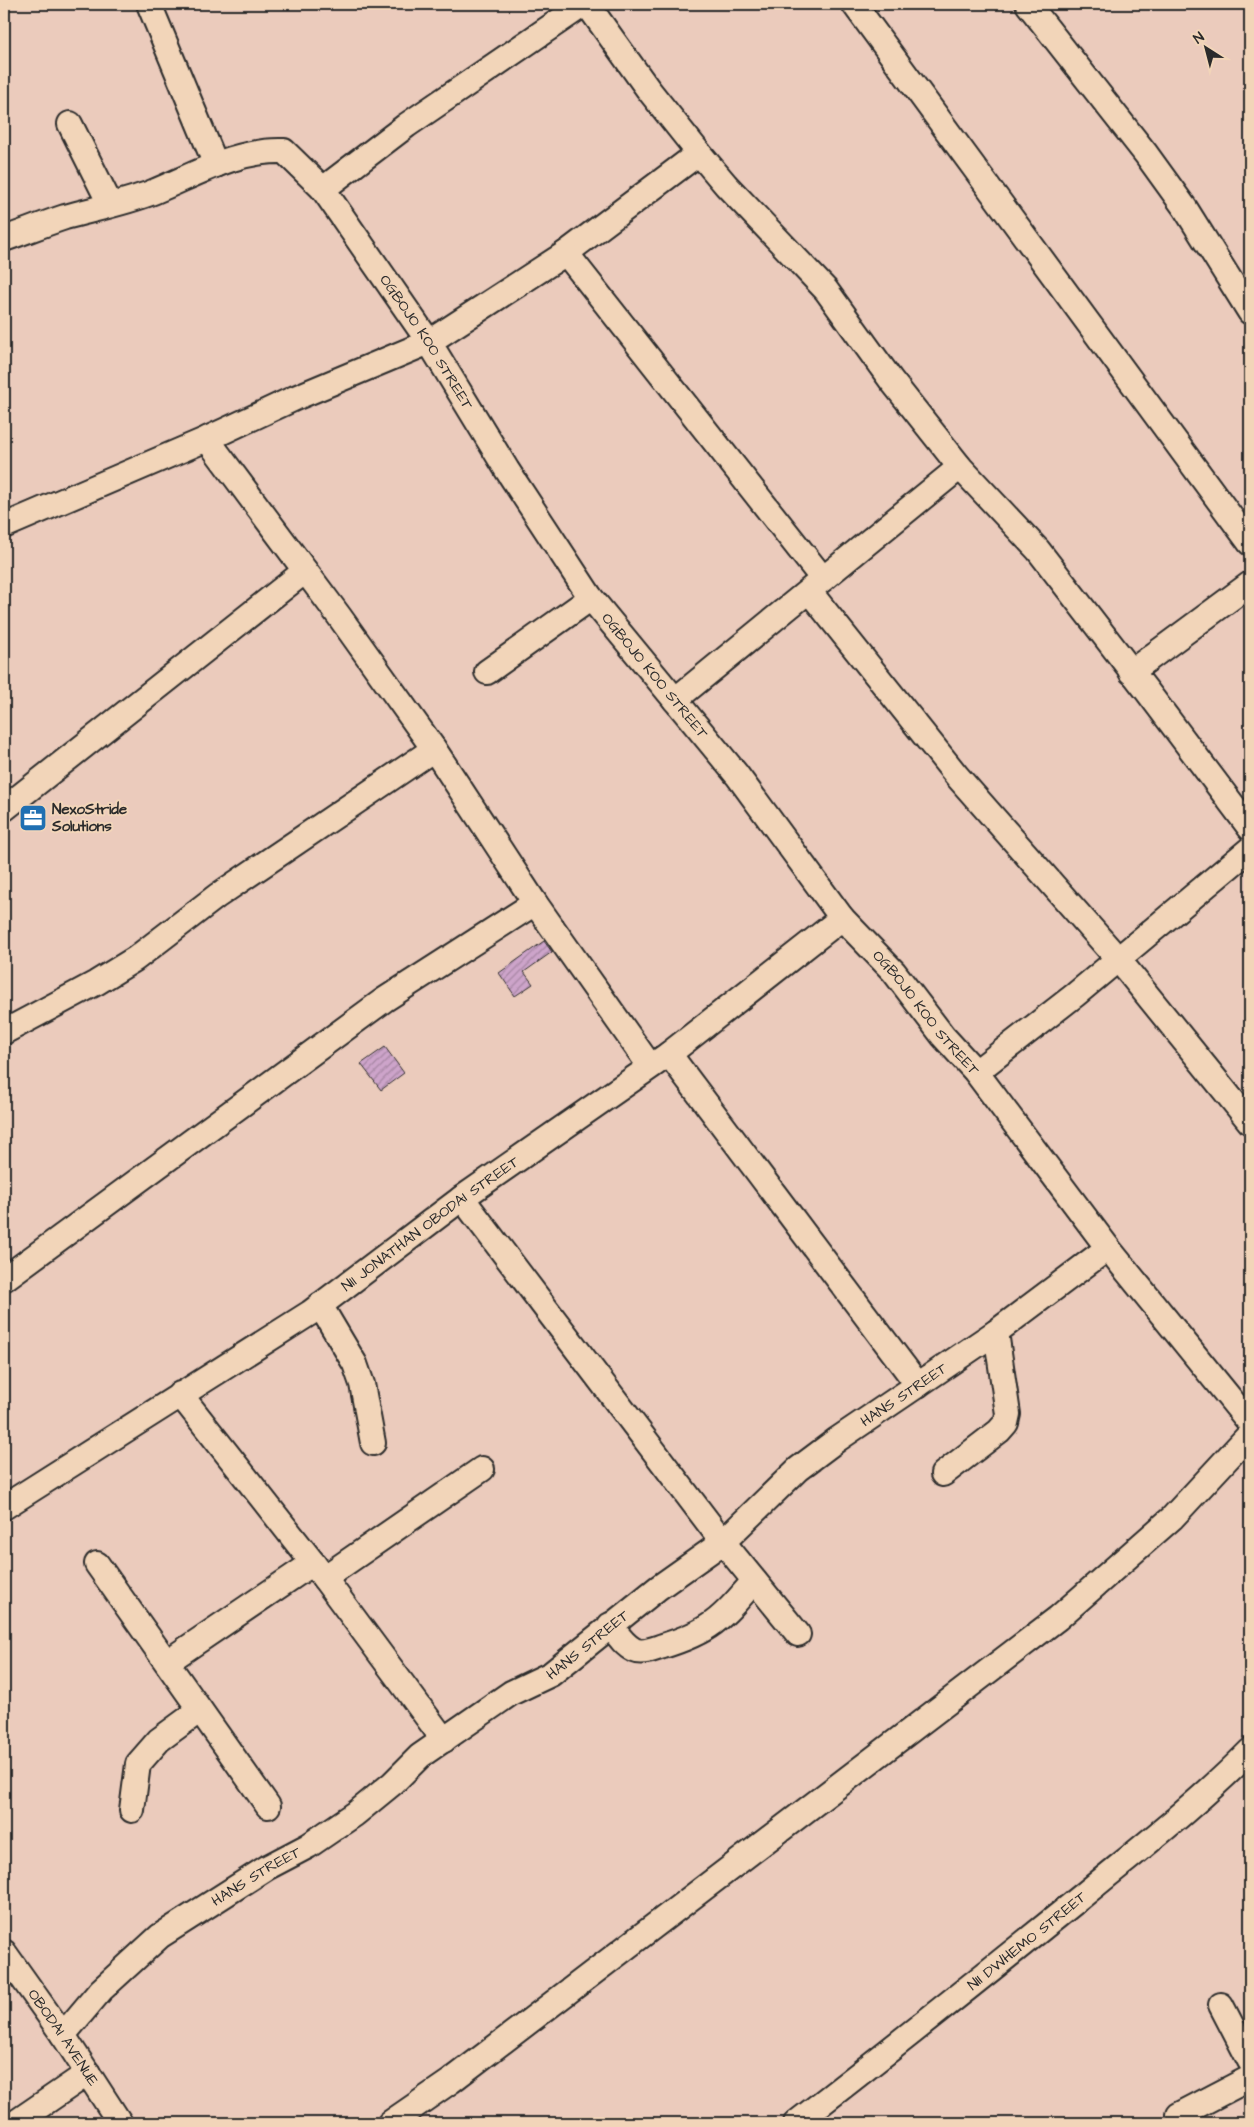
<svg xmlns="http://www.w3.org/2000/svg" width="1254" height="2127" font-family="'Architects Daughter',sans-serif">
<style>
.building{fill:url(#building-hatch);stroke:#2b2b2b}
.lines{fill:none;stroke-linecap:round;stroke-linejoin:round}
.minor-casing{stroke:#2b2b2b;stroke-width:28}
.minor{stroke:#f2d5b9;stroke-width:24}
.labels{text-anchor:middle;dominant-baseline:central;stroke-width:4;stroke-linejoin:round;paint-order:stroke}
.street-label{font-size:15px;fill:#2b2b2b;stroke:#f2d5b9}
.poi-label{font-size:15px;font-weight:bold;fill:#2b2b2b;stroke:#f2d5b9;text-anchor:start}
</style>
<defs>
<pattern id="building-hatch" width="6" height="6" patternUnits="userSpaceOnUse" patternTransform="scale(1.25)"><rect width="6" height="6" fill="#cda4ca"/><path d="M-1 1l2-2M0 6l6-6M5 7l2-2" fill="none" stroke="#a786a4"/></pattern>
</defs>
<rect width="100%" height="100%" fill="#ebcbbc"/>
<filter id="ink" filterUnits="userSpaceOnUse"><feTurbulence type="fractalNoise" baseFrequency=".02" numOctaves="2"/><feDisplacementMap in="SourceGraphic" scale="10" xChannelSelector="R" yChannelSelector="G"/><feConvolveMatrix kernelMatrix="1 2 1 2 8 2 1 2 1" color-interpolation-filters="sRGB"/></filter>
<g filter="url(#ink)">
<g class="building">
<path d="M544,941L552,952L524,972L533,984L515,996L499,973Z"/>
<path d="M385,1047L404,1073L381,1090L361,1064Z"/>
</g>
<g class="lines">
<defs>
<g id="minor">
<path d="M149,4L216,165"/>
<path d="M587,4L648,89L699,153L726,185L826,290L891,380L960,467L1038,550L1147,691L1250,828"/>
<path d="M854,4L1250,543"/>
<path d="M1028,4L1146,154L1185,208L1250,312"/>
<path d="M70,124L110,204"/>
<path d="M699,153L566,253L823,579"/>
<path d="M323,189L407,125L584,4"/>
<path id="s1" d="M4,239C24,232 44,224 65,217C94,209 125,203 153,192C195,175 237,149 284,151L323,189L429,342L507,470L591,598L737,775L842,918L894,972L943,1036L976,1072L1108,1248L1250,1423"/>
<path d="M207,439L339,616L434,749L535,903L650,1066"/>
<path d="M4,526L207,439L295,398L429,342L566,253"/>
<path d="M809,591L957,776L1118,959L1250,1122"/>
<path d="M487,672L591,598"/>
<path d="M1131,672L1250,584"/>
<path d="M675,700L960,467"/>
<path d="M4,809L305,571"/>
<path d="M4,1032L96,983L135,959L217,896L434,749"/>
<path d="M669,1054L918,1385"/>
<path d="M976,1072L1075,995L1250,849"/>
<path d="M462,1198L723,1542L798,1634"/>
<path d="M4,1279L384,1000L535,903"/>
<path d="M320,1305L355,1364L362,1384L373,1443"/>
<path d="M180,1394L313,1563L444,1740"/>
<path d="M943,1474L999,1431L1006,1423L1008,1414L996,1332"/>
<path id="s2" d="M4,1507L310,1313L462,1198L669,1054L842,918"/>
<path d="M97,1564L268,1806"/>
<path d="M324,1578L482,1469"/>
<path d="M610,1625C617,1634 624,1645 634,1650C643,1654 654,1649 663,1646C712,1631 722,1618 754,1581"/>
<path d="M167,1662L313,1563"/>
<path d="M132,1810L138,1764L159,1740L200,1710"/>
<path id="s3" d="M4,1952L63,2035L120,2123"/>
<path d="M1221,2005L1250,2061"/>
<path id="s4" d="M63,2035L101,1990L160,1936L268,1867L308,1846L355,1814L393,1783L420,1756L511,1693L551,1674L658,1588L723,1542L798,1469L838,1439L996,1332L1108,1248"/>
<path d="M1179,2115L1250,2078"/>
<path d="M15,2123L88,2073"/>
<path d="M390,2123L451,2081L1058,1618L1172,1518L1250,1434"/>
<path id="s5" d="M796,2123C892,2049 987,1973 1081,1897C1138,1850 1198,1804 1250,1751"/>
</g>
</defs>
<use href="#minor" class="minor-casing"/>
<use href="#minor" class="minor"/>
</g>
</g>
<defs>
<symbol id="office-square" viewBox="-11 -11 22 22"><rect x="-9" y="-9" width="18" height="18" rx="4" fill="#1f6fb2" stroke="#f2d5b9"/><path d="M-6-3h4V-5.5h4V-3h4V5H-6ZM-1-4.5V-3h2v-1.5ZM-6 0V1H6V0Z" fill="#fff"/></symbol>
</defs>
<g fill-rule="evenodd">
<use href="#office-square" x="17" y="802" width="32" height="32"/>
</g>
<g class="labels">
<g class="street-label">
<text stroke="none"><textPath href="#s1" startOffset="534">OGBOJO KOO STREET</textPath></text>
<text stroke="none"><textPath href="#s1" startOffset="939">OGBOJO KOO STREET</textPath></text>
<text stroke="none"><textPath href="#s1" startOffset="1372">OGBOJO KOO STREET</textPath></text>
<text stroke="none"><textPath href="#s2" startOffset="512">NII JONATHAN OBODAI STREET</textPath></text>
<text stroke="none"><textPath href="#s4" startOffset="1062">HANS STREET</textPath></text>
<text stroke="none"><textPath href="#s4" startOffset="658">HANS STREET</textPath></text>
<text stroke="none"><textPath href="#s4" startOffset="252">HANS STREET</textPath></text>
<text stroke="none"><textPath href="#s5" startOffset="294">NII DWHEMO STREET</textPath></text>
<text stroke="none"><textPath href="#s3" startOffset="104">OBODAI AVENUE</textPath></text>
</g>
<g class="poi-label">
<text x="52" y="809">NexoStride<tspan x="52" dy="17">Solutions</tspan></text>
</g>
</g>
<rect width="1254" height="2127" fill="none" stroke="#f2d5b9" stroke-width="20"/>
<rect x="10" y="10" width="1234" height="2107" fill="none" stroke="#2b2b2b" stroke-width="2" filter="url(#ink)"/>
<g transform="translate(1206 48) rotate(324)" stroke="#f2d5b9" stroke-width="4" paint-order="stroke">
<path d="M0-4L9 19L0 12L-9 19Z" fill="#2b2b2b"/>
<text y="-8" font-size="14" font-weight="bold" text-anchor="middle" fill="#2b2b2b">N</text>
</g>
</svg>
